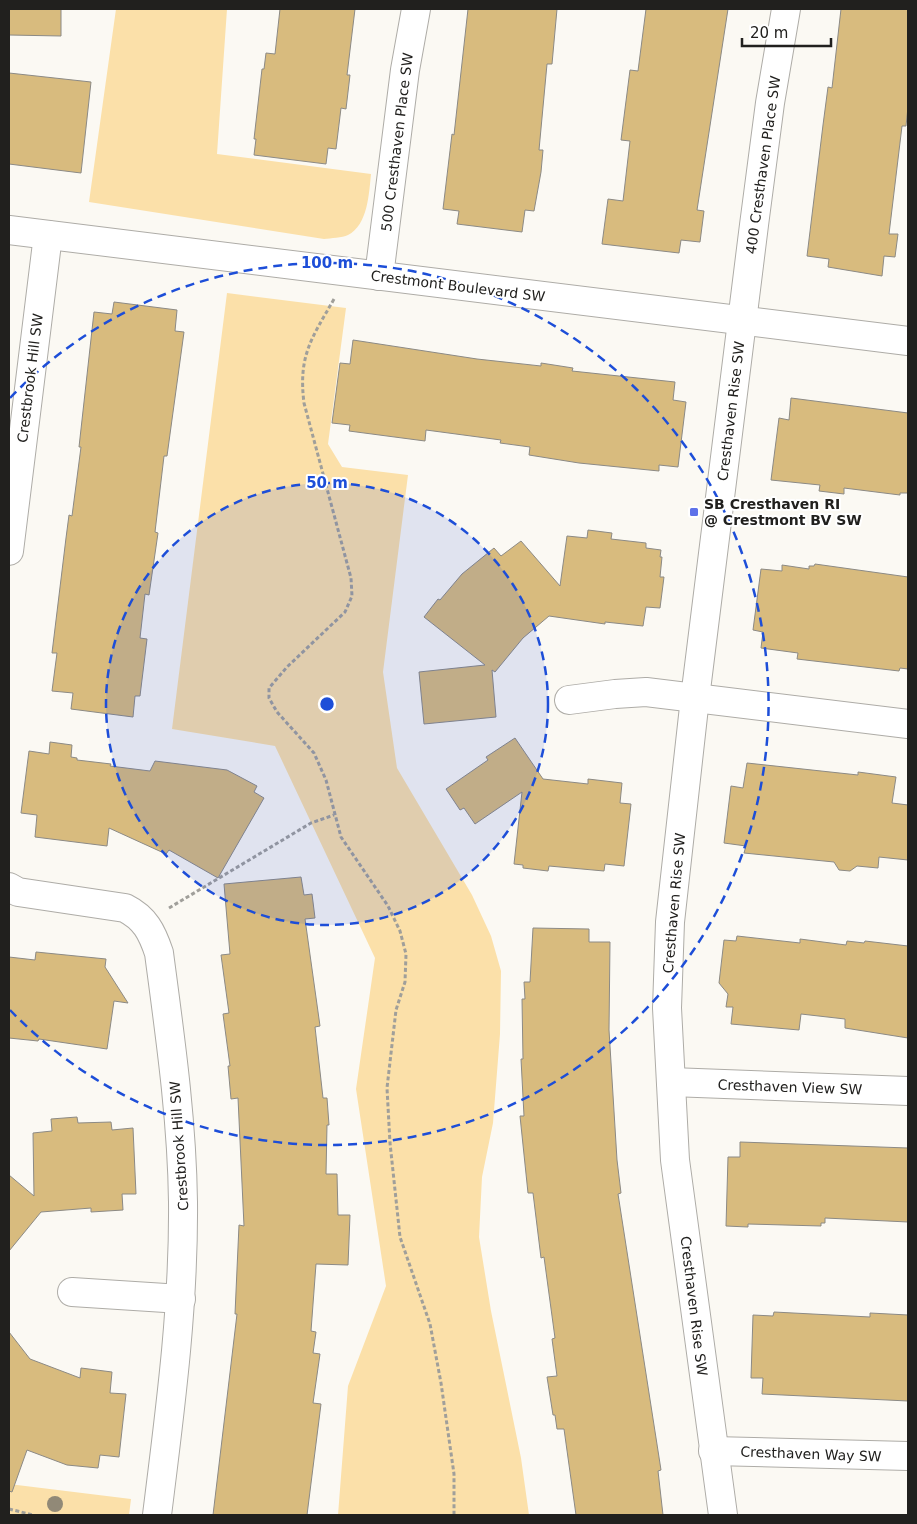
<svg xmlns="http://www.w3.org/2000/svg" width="917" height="1524" font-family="'DejaVu Sans',sans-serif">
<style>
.green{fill:#fbe0a9}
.building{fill:#d8bb7e;stroke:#8c8a85}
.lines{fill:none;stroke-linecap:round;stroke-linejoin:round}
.minor-casing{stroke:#aeaca7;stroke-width:30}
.path{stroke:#a09f9a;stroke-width:3;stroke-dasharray:4 2.5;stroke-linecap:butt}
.minor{stroke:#fff;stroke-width:28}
.tree{fill:#918977}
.ring{fill:none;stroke:#1d4ed8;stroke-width:2.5;stroke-dasharray:9 6}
.poi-dot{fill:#5e72e9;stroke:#fff;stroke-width:2}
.labels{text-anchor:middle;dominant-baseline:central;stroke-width:4;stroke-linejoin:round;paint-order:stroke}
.street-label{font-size:14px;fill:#21201e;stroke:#fff}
.poi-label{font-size:14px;font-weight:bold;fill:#21201e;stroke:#fff;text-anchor:start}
.centre{fill:#1d4ed8;stroke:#fff;stroke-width:2.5}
.ring-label{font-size:15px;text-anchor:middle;font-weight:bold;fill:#1d4ed8;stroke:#fff;stroke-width:4;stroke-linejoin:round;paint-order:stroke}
</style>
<rect width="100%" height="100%" fill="#fbf9f3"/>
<g class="green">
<path d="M116,9H227L217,154L371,174C369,193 368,225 348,235C342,238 331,238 324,239L89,202Z"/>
<path d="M227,293L346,308L328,444L342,467L408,475L383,672L397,768L472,895L491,936L501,971L500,1034L493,1123L482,1177L479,1237L491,1311L521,1458L529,1515H338L348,1386L386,1286L356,1089L375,958L275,746L172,729Z"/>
<path d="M9,1484L131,1499L129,1515H9Z"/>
</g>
<g class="building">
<path d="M9,9H61V36L9,35Z"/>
<path d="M280,9H355L347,75H350L346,109L341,108L336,149L328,148L326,164L254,155L256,139H254L262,69H264L266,53L275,54Z"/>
<path d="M468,9H557L552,64H547L539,150H543L541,172L534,211L525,210L522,232L457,224L459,211L443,209L452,134L454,135Z"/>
<path d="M646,9H728L697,210L704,211L700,242L681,240L679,253L602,244L608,199L623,201L630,141L621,140L630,70L638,71Z"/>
<path d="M841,9H908V107L906,126H902L889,234H898L895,257L884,256L882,276L828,267L829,259L807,256L823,125L828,87L832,88Z"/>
<path d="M9,73L91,82L81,173L9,164Z"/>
<path d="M114,302L177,310L175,331L184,332L167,456H164L155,532L158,533L149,595L145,594L140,638L147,639L140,696H135L133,717L71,709L73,693L52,691L57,653H52L66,538L69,515L72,516L81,447H79L94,312L112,314Z"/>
<path d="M353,340L477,359L541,366V363L573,368L572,371L675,382L673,400L686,402L678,467L659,465V471L579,463L529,455L530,447L500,443L501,440L426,430L425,441L349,431L350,425L332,423L340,363L350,364Z"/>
<path d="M791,398L908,413V493H900V495L844,488V494L819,491L820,485L771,480L779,418L789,420Z"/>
<path d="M588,530L612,533L611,539L646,543V548L661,550L660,557H662L660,577H664L660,608L646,607L643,626L605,622V624L549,616L523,638L495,672L492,670L496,717L424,724L419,672L485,665L424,617L438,599L440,600L462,574L494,548L501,556L521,541L560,586L567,536L587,538Z"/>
<path d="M815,564L908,577V669L900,668L899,671L797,659L798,653L761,648L763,632L753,630L761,569L782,571V565L809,569V566H814Z"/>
<path d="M515,738L543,779L588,784V779L622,783L620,803L631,804L624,866L605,864L604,871L549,866L548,871L523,868V865L514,864L522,792L475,824L464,808L460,810L446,789L488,760L486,757Z"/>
<path d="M50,742L72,745L71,757L77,758V760L111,764L110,766L150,771L155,761L227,770L257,786L254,792L264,798L218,878L169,850L166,854L109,828L107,846L35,837L37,815L21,813L29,751L49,754Z"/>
<path d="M747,763L858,775V772L896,777L892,803L908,805V860L879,857L878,868L857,866L850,871L839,870L834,862L744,853L746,846L724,843L731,786L743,788Z"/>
<path d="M301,877L304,895L312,894L315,918L305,919L320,1026L315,1027L323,1098H327L329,1125H327L326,1174H337L338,1215H350L348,1265L316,1264L311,1331L316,1332L313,1353L320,1354L313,1403L321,1404L307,1515H213L237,1314H235L239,1225L244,1226L238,1098L231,1099L228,1066H230L223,1014L229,1013L221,955L230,954L224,884Z"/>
<path d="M533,928L589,929V942H610L609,1030L617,1160L621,1193L618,1194L661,1470L658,1471L663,1515H576L564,1429H557L555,1415H553L547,1377L557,1376L552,1339L555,1338L544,1257L541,1258L533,1193H528L520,1116H524L521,1059H523L522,999H525L524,982H530Z"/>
<path d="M737,936L800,943V939L846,945L847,941L864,943L865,941L908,946V1038L845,1028V1019L801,1014L799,1030L731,1024L733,1007H726L728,994L719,983L724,940L736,941Z"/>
<path d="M36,952L106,959L105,967L128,1003L114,1001L107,1049L39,1039L38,1041L9,1038V957L35,960Z"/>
<path d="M77,1117L78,1123L111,1122L112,1130L133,1128L136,1194H122L123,1210L91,1212V1208L41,1212L9,1251V1175L34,1196L33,1133L52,1131L51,1119Z"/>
<path d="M740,1142L908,1148V1222L825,1218V1223H821V1226L748,1224V1227L726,1226L728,1157H740Z"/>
<path d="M774,1312L870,1317V1313L908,1315V1401L762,1394L763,1378H751L753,1315L773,1316Z"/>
<path d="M9,1332L30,1359L80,1378L81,1368L112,1372L110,1393L126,1394L119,1457L100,1455L98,1468L67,1465L27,1450L12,1492L9,1491Z"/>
</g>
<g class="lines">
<defs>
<g id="minor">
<path d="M9,230L908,341"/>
<path d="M379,276L405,70L416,9"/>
<path d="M9,551L48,235"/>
<path d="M569,700L615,694L646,692L908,724"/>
<path d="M9,887L18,892L125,908C145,918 152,932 159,953C170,1036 182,1119 183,1202C184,1307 170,1411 157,1515"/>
<path d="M671,1082L908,1091"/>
<path d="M72,1292L181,1299"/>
<path d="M713,1451L908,1456"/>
<path d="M723,1515L675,1160L667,1008L670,922L695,698L754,225L770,103L786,9"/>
</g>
</defs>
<use href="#minor" class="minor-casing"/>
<g class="path">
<path d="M334,299C312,338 298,355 304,403L351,578L352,596L345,612L287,667L269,688V698L277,712L314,753L326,780L341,837L388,906L400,931L406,954L405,982L396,1010L387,1088L390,1143L400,1237L430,1324L441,1383L454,1474V1515"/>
<path d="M169,908L311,823L334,815"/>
<path d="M9,1509L33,1515"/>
</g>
<use href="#minor" class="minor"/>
</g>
<circle class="tree" cx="55" cy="1504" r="8"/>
<circle cx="327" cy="704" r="221" fill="#1d4ed8" fill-opacity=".12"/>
<g class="ring">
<circle cx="327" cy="704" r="221"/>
<path d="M10 398A441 441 0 1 1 10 1010"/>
</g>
<rect class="poi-dot" x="689" y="507" width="10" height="10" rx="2.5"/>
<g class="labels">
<g class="street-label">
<text transform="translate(397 142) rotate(-83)">500 Cresthaven Place SW</text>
<text transform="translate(763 165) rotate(-82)">400 Cresthaven Place SW</text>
<text transform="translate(458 286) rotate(7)">Crestmont Boulevard SW</text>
<text transform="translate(30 378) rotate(-83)">Crestbrook Hill SW</text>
<text transform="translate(731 411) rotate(-83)">Cresthaven Rise SW</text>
<text transform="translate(674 903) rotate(-85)">Cresthaven Rise SW</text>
<text transform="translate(790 1087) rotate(2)">Cresthaven View SW</text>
<text transform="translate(179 1146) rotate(-94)">Crestbrook Hill SW</text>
<text transform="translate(694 1306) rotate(83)">Cresthaven Rise SW</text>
<text transform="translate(811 1454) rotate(2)">Cresthaven Way SW</text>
</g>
<g class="poi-label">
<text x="704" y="504">SB Cresthaven RI<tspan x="704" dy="16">@ Crestmont BV SW</tspan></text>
</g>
</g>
<circle cx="327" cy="704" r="8" class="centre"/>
<g class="ring-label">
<text x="327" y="268">100 m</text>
<text x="327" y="488">50 m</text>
</g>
<rect width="917" height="1524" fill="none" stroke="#21201e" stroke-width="20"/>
<path d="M742 38v8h89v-8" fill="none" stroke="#21201e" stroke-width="2.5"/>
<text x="750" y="38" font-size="15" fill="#21201e" stroke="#ffffff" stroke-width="4" paint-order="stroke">20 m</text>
</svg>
